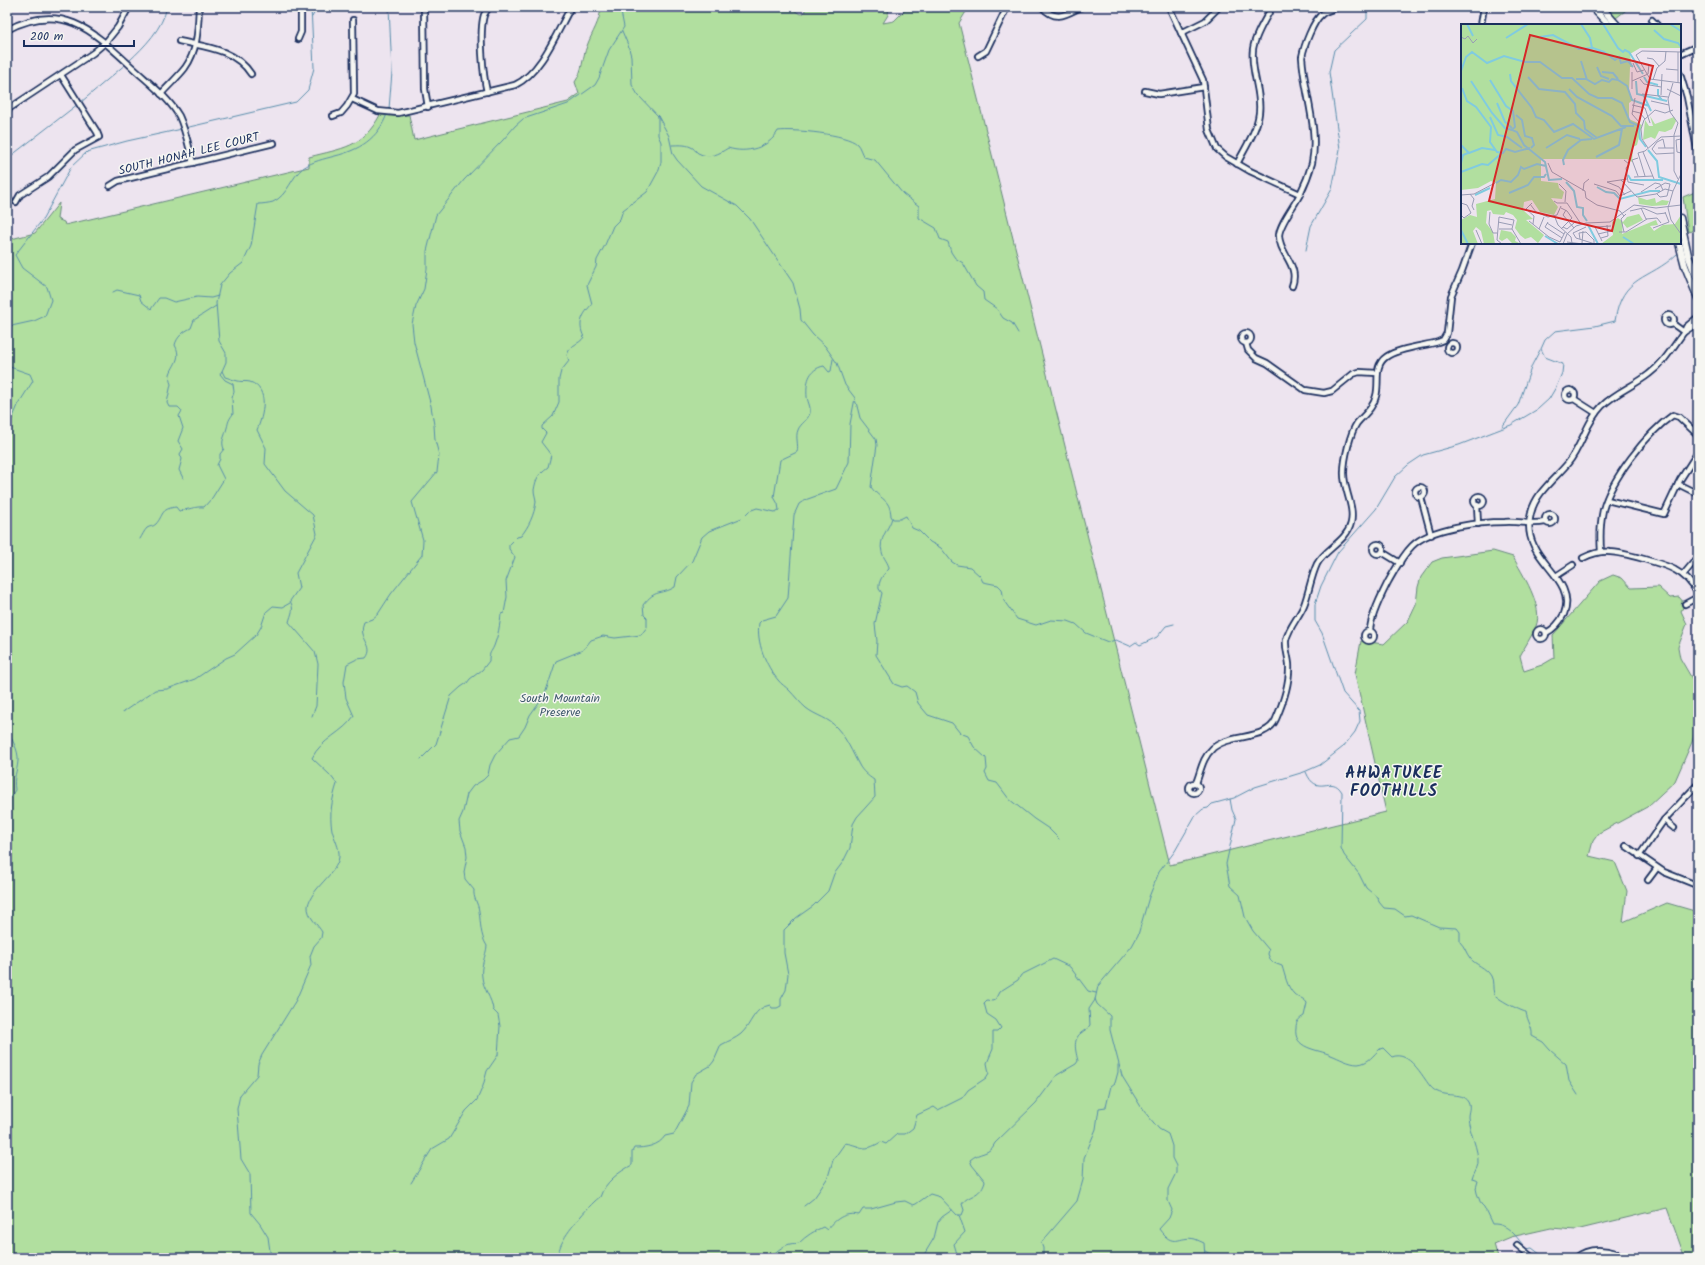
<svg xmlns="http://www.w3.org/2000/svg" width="1705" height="1265" font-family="Kalam,sans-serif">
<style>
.green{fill:#b1df9f;stroke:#66877e}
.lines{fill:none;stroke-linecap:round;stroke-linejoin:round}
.stream{stroke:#588dac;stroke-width:1}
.minor-casing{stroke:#1b2f5e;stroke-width:8}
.secondary-casing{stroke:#1b2f5e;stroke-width:9}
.minor{stroke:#f6f6f2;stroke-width:4.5}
.secondary{stroke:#f6f6f2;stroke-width:6}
.labels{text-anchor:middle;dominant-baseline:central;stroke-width:3;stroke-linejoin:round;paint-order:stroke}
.street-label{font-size:12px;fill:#1b2f5e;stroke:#f6f6f2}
.park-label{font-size:12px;fill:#405b6e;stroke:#f6f6f2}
.district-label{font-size:16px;font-weight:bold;letter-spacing:1px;fill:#1b2f5e;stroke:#f6f6f2}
.inset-river{fill:none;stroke:#80cbe0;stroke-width:2}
.inset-road{fill:none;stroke:#999cb5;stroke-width:1}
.view{fill:#d62828;fill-opacity:0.15;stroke:#d62828;stroke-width:2}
.inset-edge{fill:none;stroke:#1b2f5e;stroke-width:2}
</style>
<rect width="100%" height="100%" fill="#ede4ef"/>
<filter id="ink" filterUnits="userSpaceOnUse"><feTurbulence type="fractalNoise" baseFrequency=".025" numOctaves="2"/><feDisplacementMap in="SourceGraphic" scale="8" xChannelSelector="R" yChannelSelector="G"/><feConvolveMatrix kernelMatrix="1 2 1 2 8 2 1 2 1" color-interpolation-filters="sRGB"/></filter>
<g filter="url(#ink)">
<g class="green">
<path d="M601,7H789L800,14L804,13L805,11L804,7H889L888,15L883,23L894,21L908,7H969L959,23L1170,865L1386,812L1355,674L1361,641L1384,644L1408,621L1416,604L1418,587L1421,577L1432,562L1442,558L1493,551L1513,557C1522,573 1544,607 1536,626C1532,636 1525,646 1520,656L1524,671L1542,665L1554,658L1553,635L1600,581L1613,575L1622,578L1631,588L1658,587L1670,598L1679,597L1685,604L1681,611L1687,624L1678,647L1680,658L1698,689V722L1692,742L1675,781L1647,807L1599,833L1593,841L1589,856L1615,862L1627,891L1623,922L1667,903L1698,912V1258H1685L1667,1208L1576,1230L1551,1228L1511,1237L1494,1244L1498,1258H7V240L35,233L59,203L57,219L64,222L65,225L309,167V157C343,148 362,148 380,115L394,116L409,115L414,140L568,102L579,94L575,82C583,71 582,58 587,46C592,32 600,22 601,7Z"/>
<path d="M1597,7H1630L1611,22Z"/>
<path d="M1695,192H1698V232L1695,230L1688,232L1683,197Z"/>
</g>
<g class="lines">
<g class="stream">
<path d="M312,17L318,7"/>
<path d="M129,61C145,46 162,29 167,7"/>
<path d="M80,103L127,63"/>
<path d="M389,109L392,72L389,7"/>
<path d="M185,128L296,102L308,90L314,68L311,7"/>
<path d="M672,145C678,145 685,144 691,147C694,148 695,151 698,153C709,159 719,154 728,148C746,154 769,148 778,131C793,129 847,134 857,144C860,147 861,153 864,157L875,160L903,194L919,206V218L936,228L940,239L948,242L951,252L955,258L963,263L976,286L983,292L984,300L997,309L1003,318L1012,323L1018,333"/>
<path d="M7,159L78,104"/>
<path d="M1693,249L1698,247"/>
<path d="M1306,250L1311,226L1332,189L1340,149L1329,72L1334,50L1367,19V7"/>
<path d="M113,292L117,290L139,295L141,301L151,309L159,298H164L174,302L197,297L211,298L218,296"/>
<path d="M7,327L34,321L45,316L51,300L47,287L22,268L15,255L43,219L71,167L87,152L127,141L182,129"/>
<path d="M7,366L30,374L33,381L19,403L7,431"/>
<path d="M856,402L860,418L876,439L877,445L871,487C880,500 890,498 891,516L893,519H900L906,516L912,528L919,531L930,542L941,548L952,562L957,565L970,567L980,576L983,582L998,585L1002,589L1004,601L1017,619L1036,625L1051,620L1068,621L1076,624L1086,633L1108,642L1116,640L1130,646L1136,642L1140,645L1157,637L1166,626L1174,624"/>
<path d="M1502,427L1518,405L1532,365L1540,350"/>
<path d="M183,478L179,470L182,459L180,454L183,449L178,441L183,428L179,416L182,411L178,407H169L167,403L171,384C164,369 185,363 175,345C177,337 183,332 191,328L194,320L216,306"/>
<path d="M892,518C889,529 878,539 882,552C883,558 889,563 889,569C883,574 878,582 879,589L882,593L875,624L877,641L876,655L894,684L902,687L907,686L915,692L918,703L928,715L952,723L960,733L968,736L974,747L986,758L987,769L985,773L989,781L997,783L1009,799L1034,819L1049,829L1059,839"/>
<path d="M140,539C142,536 144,531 147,528C150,526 153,527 156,524C164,515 160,509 176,507L179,511C187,510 196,506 204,507L212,498L224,479L217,465L220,459V454L224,449C221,441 224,439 226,431C229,422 227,422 233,414L232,398L234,392L233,384L225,380L220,374L222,371"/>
<path d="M123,712L155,690L167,689L195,679L226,658L235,654L256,635L261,627L266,612L273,606L283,607L290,603"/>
<path d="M312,716L316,706L318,664L315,652L289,622C291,614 295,609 290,601L299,588L296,573L317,534L313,515L285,491L265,464L266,448L257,430C263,416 270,389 250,382C246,381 242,382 238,381C233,380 229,378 225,377L222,371L226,362V353L219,341L216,303L220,285L230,273L243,263L251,246L258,204C263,204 269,203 273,202C288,195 291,177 303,168C313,161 324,159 335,156C359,150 378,139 387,114"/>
<path d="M7,730C12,740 19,750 18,761C17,773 13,776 15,790L7,803"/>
<path d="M421,759L436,744L451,696L461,687L467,683L470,679L482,670L489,661C489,652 491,653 494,646C498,636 500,625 501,614L504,613L507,597L506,581L515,557L509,549V545L517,537L521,536C529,526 534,515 536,502C536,498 534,494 534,490C536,479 538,474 548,467L551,455L541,442L546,433L542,429V426L553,416L559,402V379L561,371L569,361L567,355C571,343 579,345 584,337C577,323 583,314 592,304L587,285L596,267L597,260L605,245L613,226L620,219L623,210L647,192L659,170L661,162V142L658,135V116L638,95L632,85L631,56L628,45L622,31"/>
<path d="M1306,772C1317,799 1331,773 1342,792L1341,848L1344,855L1359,874L1366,888L1378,898L1379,902L1384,908L1395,909L1405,916L1411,915L1439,927L1457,928L1460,932V942C1465,947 1466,953 1470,958C1475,965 1486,967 1491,976C1494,981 1492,988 1494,994C1496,998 1520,1011 1526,1012C1527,1021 1533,1027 1532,1036L1543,1042L1550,1050L1566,1064L1569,1081L1578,1095"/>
<path d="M1230,799L1232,810L1236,819L1226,864L1230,886L1240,895L1245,917L1253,931L1269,950L1268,954C1271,963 1274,963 1282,966C1285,975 1287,987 1294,994C1298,998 1303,997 1307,1003L1304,1016C1299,1019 1296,1021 1296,1028C1293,1049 1317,1049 1331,1055C1339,1058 1349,1064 1358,1064C1369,1063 1373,1055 1380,1049L1383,1048L1392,1057C1409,1050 1422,1076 1430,1086C1441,1100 1461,1090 1468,1102C1471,1108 1468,1111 1468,1117C1469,1132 1479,1149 1478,1164C1477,1169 1473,1174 1472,1179L1478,1181L1476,1188L1477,1193L1481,1204L1484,1207L1492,1224C1509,1223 1517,1238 1526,1249L1532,1248L1545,1258"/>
<path d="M1095,999L1097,1004L1110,1016V1030L1122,1076L1143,1110L1159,1129L1168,1134L1172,1146V1158L1176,1166V1173L1168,1189V1201L1172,1210L1169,1218L1159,1229C1174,1250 1179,1235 1195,1239C1198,1240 1201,1242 1204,1243L1205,1258"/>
<path d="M411,1183L432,1149L449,1139L466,1111L477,1100L483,1086L487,1071L498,1055L500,1026L498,1015L493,1010C492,998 483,989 482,977C480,966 486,956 487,946C480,935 481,924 479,911C478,903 473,898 474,890L465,879L464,872L467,857L466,847L460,831L459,821L463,812L467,794L473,786L483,780L488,775L490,765L495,755L510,738L519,736L525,727L530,715L545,694L556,661L583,650L591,640L603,636L615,638L641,635L647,627V618L644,615L643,605C656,588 660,596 675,587L677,577L692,561L702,537L709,531L742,518L749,511L757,508L775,512L779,510L778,504L774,497L780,460L797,452C799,445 795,437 798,430C800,424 808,420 810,413C811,407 808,403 807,397C806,383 808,369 824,366L829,372L831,371L833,359"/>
<path d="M804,1206L814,1198L821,1188L828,1177L833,1160L845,1143C864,1146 862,1153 881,1142L886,1144L897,1134H905L913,1128L917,1115L934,1107L938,1110L962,1098L968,1090L986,1078L989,1073L987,1063L993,1049V1032H997L1001,1028L996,1020L987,1014L984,1003L987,1000L992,1001L995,1000L999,992L1018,980L1021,975L1053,959L1070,967L1088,991L1096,993"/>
<path d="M1205,1251C1216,1259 1222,1252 1232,1258"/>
<path d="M271,1258L268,1237L260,1224L251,1213L250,1174L241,1159L237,1109L240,1095L257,1075L258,1064L262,1055L296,1000L311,965L310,956L314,946L321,938L322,932C318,925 307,916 308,906C311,888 337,874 339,857C340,848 334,838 332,830C329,814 332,800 337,784L330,775L312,758C321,739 343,733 354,716L346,698L344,682L347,664L357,659L366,658C376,645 357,639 364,622L372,619L378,614L391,594L422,555L423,540L412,502L437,472L439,455L435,440L434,425L431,406L414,342L412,324L416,306L424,289L427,269V251L436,215L464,180L503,140L515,126L523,119L568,104L595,85L599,78L609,50L624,27L620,7"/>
<path d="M555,1258C560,1252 559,1247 563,1241C567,1231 592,1202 600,1197C605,1182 619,1172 632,1165V1152L634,1148C645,1148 659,1146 665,1136L674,1134L689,1106L691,1082L696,1074L710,1066L714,1061L721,1045C728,1041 735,1039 741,1034C752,1024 753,1008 770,1005L772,1008H777L781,1006V999L786,990L788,974L784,953V930L796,918L813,906L828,891L834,874L843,862L850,848L853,824L857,817L875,797L874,780C868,776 862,771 859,765C852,752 847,739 837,728C829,718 816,716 806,708C800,703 795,696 789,690C786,687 781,684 778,680C766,666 756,642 759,623L762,620L776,616L788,598L794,515L799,504L805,500L836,489L849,462L850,424L855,398L845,385L837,363L825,346L813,335L801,320L800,309L793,283L756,228L750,219L737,206L701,186L677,160L673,154L669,136L658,116"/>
<path d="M770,1258C772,1254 784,1245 790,1244C793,1243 796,1244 799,1243C806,1236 814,1231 823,1227L827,1230C836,1219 844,1212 859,1215L863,1209H871L896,1202L905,1201L913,1205L916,1204L930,1194L940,1197L957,1215H962L964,1210L962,1204C968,1194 980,1198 985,1181L972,1165L970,1160C980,1151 989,1156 995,1143L1036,1103L1057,1075L1076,1064L1078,1061C1076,1052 1072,1040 1081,1033C1085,1030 1087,1029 1090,1025L1089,1009L1095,1000L1098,986L1132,946L1138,935L1149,897L1159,872L1175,851L1195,816L1203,809L1208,808L1212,804L1234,798L1255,787L1304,772L1320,765L1343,747L1355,732L1360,721L1359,711L1343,693L1322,633L1315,621V604L1321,586L1338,552L1376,509L1395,477L1408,465L1423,455L1459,445L1511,425L1538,409L1549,399L1556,387L1562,373L1563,364L1545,357L1541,349L1545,340L1555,331L1595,326L1615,321C1622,274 1649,281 1677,254"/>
<path d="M922,1258L934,1238L938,1222L942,1217L952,1210"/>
<path d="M955,1258L957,1254L954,1244L965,1232L959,1215"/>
<path d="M1043,1258V1248L1041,1243L1077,1201L1083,1180L1084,1158L1096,1129L1099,1108L1106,1107L1111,1086L1115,1083L1118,1072V1065"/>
</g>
<defs>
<g id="minor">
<path d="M424,7L425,89L428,107"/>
<path d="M1042,7C1056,22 1065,15 1081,7"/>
<path d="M1169,7L1203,80L1209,130L1217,149L1226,157L1250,171L1300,194"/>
<path d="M1652,20L1657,25"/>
<path d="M1481,25L1484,7"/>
<path d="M7,30C63,0 94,32 133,68C149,83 168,97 179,116C186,131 189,148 193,163"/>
<path d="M1181,33L1205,21L1219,7"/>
<path d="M298,39L301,32V7"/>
<path d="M179,41C206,47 235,49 251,74"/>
<path d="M1680,54L1698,46"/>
<path d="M978,56L986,51L1007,7"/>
<path d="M1680,74L1687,97L1698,154"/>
<path d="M1145,91L1159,94L1204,87"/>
<path d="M487,92C483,75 479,32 484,15C485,13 487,10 489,7"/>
<path d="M161,94C169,85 178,77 185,68C198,50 198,28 199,7"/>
<path d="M352,99L378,111L398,113L515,85C541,73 557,32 571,7"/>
<path d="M7,110L93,53L106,42L118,27L129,7"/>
<path d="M333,116L341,113L347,106L354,94L353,20"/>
<path d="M1237,164C1245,148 1257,131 1259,113C1262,92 1250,71 1253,49C1255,35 1265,20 1272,7"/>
<path d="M110,186L118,181L274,143"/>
<path d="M16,202L20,195L48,177L75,150L99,137L97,132L61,75"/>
<path d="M1292,286C1300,265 1279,254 1279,235C1280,223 1295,205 1300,194C1305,184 1309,174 1312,163C1319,128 1304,92 1302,57C1304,46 1313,21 1322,14C1327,10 1334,9 1338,7"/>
<circle cx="1669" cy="320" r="5"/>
<path d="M1673,324L1684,332"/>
<path d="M1684,332L1698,323"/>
<circle cx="1246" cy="338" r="5"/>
<circle cx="1452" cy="348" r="5"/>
<path d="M1246,343L1248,350L1256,358L1267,363L1305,390L1324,393L1332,391L1353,374L1359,372L1377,373"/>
<circle cx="1570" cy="395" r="5"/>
<path d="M1574,399L1596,413"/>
<path d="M1678,484L1698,494"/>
<circle cx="1420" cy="492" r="5"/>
<circle cx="1479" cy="501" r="5"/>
<path d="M1421,497L1431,535"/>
<path d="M1607,500L1664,514L1680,480L1698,452"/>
<path d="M1477,505L1478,524"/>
<circle cx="1550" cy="519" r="5"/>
<circle cx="1378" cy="549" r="5"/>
<path d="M1382,552L1400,563"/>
<path d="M1601,552C1600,538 1600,524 1603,510C1611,479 1647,433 1673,415L1679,417L1698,435"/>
<path d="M1583,558C1591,554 1600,551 1610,552C1621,552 1665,564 1675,570C1685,575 1693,585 1698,594"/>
<path d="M1683,575L1698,557"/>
<path d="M1556,576L1573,565"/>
<path d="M1685,604L1698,597"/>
<circle cx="1541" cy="634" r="5"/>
<circle cx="1369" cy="636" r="5"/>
<path d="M1370,631C1370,617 1382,594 1388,582C1395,570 1402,556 1412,546C1431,527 1480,522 1505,522C1518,521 1533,525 1545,522"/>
<path d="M1546,633C1554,629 1560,622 1564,614C1575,586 1544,568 1534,546C1529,536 1528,524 1531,513C1536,492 1555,479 1568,463C1582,446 1586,422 1602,406C1616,392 1634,386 1649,374C1664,363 1673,347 1684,332L1686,327L1698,317"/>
<circle cx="1194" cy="788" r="5"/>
<path d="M1196,783C1201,771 1202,758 1213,748C1231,733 1267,741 1276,719C1283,703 1290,681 1289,664C1288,655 1285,648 1286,640C1289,627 1299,617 1304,605C1309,592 1311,577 1317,564C1325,549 1347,541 1351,523C1355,506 1343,489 1344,472C1344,460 1350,433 1357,423C1364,415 1374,407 1376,396C1380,383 1373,366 1386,357C1398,348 1424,346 1438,342L1443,340L1447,333L1451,296L1462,271L1472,243"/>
<path d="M1664,820L1674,828"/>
<path d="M1626,846L1664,872L1694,884L1698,880"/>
<path d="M1639,856L1664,820L1698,784"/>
<path d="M1648,880L1657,868"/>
<path d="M1517,1245L1533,1258"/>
<path d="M1576,1258C1589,1246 1612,1249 1626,1258"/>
</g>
<g id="secondary">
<path d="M1592,7L1609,25"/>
<path d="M1601,7L1617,25"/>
<path d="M1680,218L1688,255L1698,281"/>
<path d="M1679,243L1685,266L1698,298"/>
</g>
</defs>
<use href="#minor" class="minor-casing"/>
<use href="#secondary" class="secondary-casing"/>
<use href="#minor" class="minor"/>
<use href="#secondary" class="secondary"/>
</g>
</g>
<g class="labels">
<g class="street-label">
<text transform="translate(189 154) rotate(-14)">SOUTH HONAH LEE COURT</text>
</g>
<g class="park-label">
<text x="560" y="698">South Mountain<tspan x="560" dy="14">Preserve</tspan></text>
</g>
<g class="district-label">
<text x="1394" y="773">AHWATUKEE<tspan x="1394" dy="18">FOOTHILLS</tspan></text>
</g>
</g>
<g transform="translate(1461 24)">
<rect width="220" height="220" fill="#ede4ef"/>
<path d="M0,0H220V24H179L169,30L171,43H169L168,68L172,76L168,79V95L181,101L176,121L172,123L171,138L166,135H80V157L97,159L98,164L103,168L101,175L90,174L97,183L93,191L79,188L71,176L63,178L62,186L72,195L65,196L83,211L77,219L70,213L64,215L59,211L54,204L56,196L52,191L45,188L43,191L32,190L30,186L26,187L25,199L32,208L34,220H23L20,207L15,203L12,207L17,220H0V196L9,191L16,193L15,180L34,175L35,159L30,157L17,164L0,166ZM189,92L194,100L213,93L215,97L211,105L204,108L198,107L194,115L190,113L182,116L184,96L188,102H192ZM177,173L186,176L194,174L195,179L201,176L208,177L206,181L191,182L178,180ZM178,190L182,196L166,204L162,199L161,210L195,196L197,201L189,202L193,207L202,201L214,200L220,191V220H140L152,211L151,198L157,194L162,198L166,193ZM40,206L50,208L55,213L54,217L60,220H52L46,214L41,217L38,215Z" fill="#b1df9f"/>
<path class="inset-river" d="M6,0L12,12M120,0L129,14L131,24M142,0L157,24L162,28L164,26L168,28L182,50M209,0L220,7M193,6L203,15L217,19L220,23M79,13L92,11L118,25L132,24L143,28L154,36L158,33L160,39L167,37L172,43M45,14L67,0M220,31V44M120,37L126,56M136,43L140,52L148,55M0,47L5,33L11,28L26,39L43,32L64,38H79L101,54H111L128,70L137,74H151L161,79L169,98L178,102L179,115L185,123M141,48L152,49L157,55M49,50L50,57L71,84L75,93L83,96L93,108L112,100L133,115L165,103M67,53L78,65L104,68L114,80L115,89L123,97L124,105L136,114M183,53L186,58L197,61M115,55H125L134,60L141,56L148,58L151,55L157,56L166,62L171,76L188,82M29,56L45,82L52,87L54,103L51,106L56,108L63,121L84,138L88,156L101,155M10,57L31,89L44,104L51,106M175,57L176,70L206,77M1,64L6,77L15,83L30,103L29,118L36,128L42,129L45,125L54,128L69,124M108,65L116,73L151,92L160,102H173M197,65V71L201,76M183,72L190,87M36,79L44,98L51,104M55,91L61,96L64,112L71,114L73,121L70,124M29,93L37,111L46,113L61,124M0,121L8,129L21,124L34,126M85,124L106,111L119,115M187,126L196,137L198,153L220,160M135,133L158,121L161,105M0,139L2,131L7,129M103,141L102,136L107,126L120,116L131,115M0,148L21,140L27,141L41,129M167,151L170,156H202M105,158L113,167L116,183L122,184V191L126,197M35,159L40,156L50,158L57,151L60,143L63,145L76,140L85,142M136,163L145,168L153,169L159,175L189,167H199M48,169L67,161L73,153H83L85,150M14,171L29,164M127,201L137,220M0,206L7,220M84,212L97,220M162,213L173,220"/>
<path class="inset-road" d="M0,13L4,15L7,12L12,19L16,15M220,28L181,27L175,31L189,55L220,59M186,34L192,35L198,42M172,39L176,48L183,46M205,45L217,46M171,48V65M179,55L183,60L200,63M192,56L196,44L204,37L205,27M171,57L187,50L188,40M212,59L207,75L209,88L217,99L213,111V147L217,155M217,59V28M206,65L220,72M181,70L207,73M200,71L201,50M174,74L171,90L178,98M190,77L208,81M171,81L184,84L189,99M194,86L204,89L212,86M171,87L179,89L184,95M220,115L215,116L216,128L220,129M187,124L181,115L180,105L183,96L194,86M197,124H213M204,124L202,115L196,118L191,125L195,130L213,129M182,128L193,155M177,134L171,136L177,152M163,136L168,140L165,144L167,158L183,161M87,139L91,148L124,167L125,174L136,181L159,187L163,192M220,150L212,167L207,184L210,196L220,210M184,152L177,129L184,127L200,113L220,112M173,153L192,152M160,156L176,173M146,158L158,163L164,171M146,158L166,155M98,160L105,167L104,178M133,160L155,167L159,172L170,167M194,165L204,159L209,160M122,167L123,159L128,155M180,168L194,159L199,160L202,166M9,170L13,175L11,182L13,186M196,170L199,173L206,172L209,160M0,171L13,170L34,159M176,173L195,170L204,165L212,167M93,177L96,179H106L120,200M0,179L6,181L10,189L3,194L0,191M71,179L65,185L73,192L72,200M69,180L75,188L87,193L96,191L100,182M100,184L106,187L111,194L100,205M180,184L185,195L196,194L200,199M105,186L102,191L113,204M169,187L182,184L196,190L205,189M29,188L28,200L32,209H36M93,191L97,201L110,213L111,219M68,197L88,213L99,218L104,208M37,198L51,201M87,198L84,203L101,214M86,199L103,210M102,203L106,205L113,199M125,203L112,209L115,214L134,220M192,204L208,198L204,188M38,205H51M78,205L83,193M15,206L21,220M158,208H165L186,195M163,208L160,195L165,190M137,210L150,207M140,214L147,212L146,201M119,215L118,209L125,208L133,216V219M141,217L134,203L150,202M106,218L122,220M121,219L122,207M41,220L36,216L38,193L53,196L51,205L60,220M102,220L106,210L115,202L125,199L149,198L173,181L195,184L220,181"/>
<path class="view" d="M69,11L192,42L151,207L28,177Z"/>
<rect width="220" height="220" class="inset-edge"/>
</g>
<rect width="1705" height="1265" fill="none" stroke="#f6f6f2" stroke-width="24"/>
<rect x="12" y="12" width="1681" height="1241" fill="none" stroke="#1b2f5e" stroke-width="1.5" filter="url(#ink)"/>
<path d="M24 40v6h110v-6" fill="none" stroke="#1b2f5e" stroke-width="2"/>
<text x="30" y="40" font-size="12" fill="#1b2f5e" stroke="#f6f6f2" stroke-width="3" paint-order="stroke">200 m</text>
</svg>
